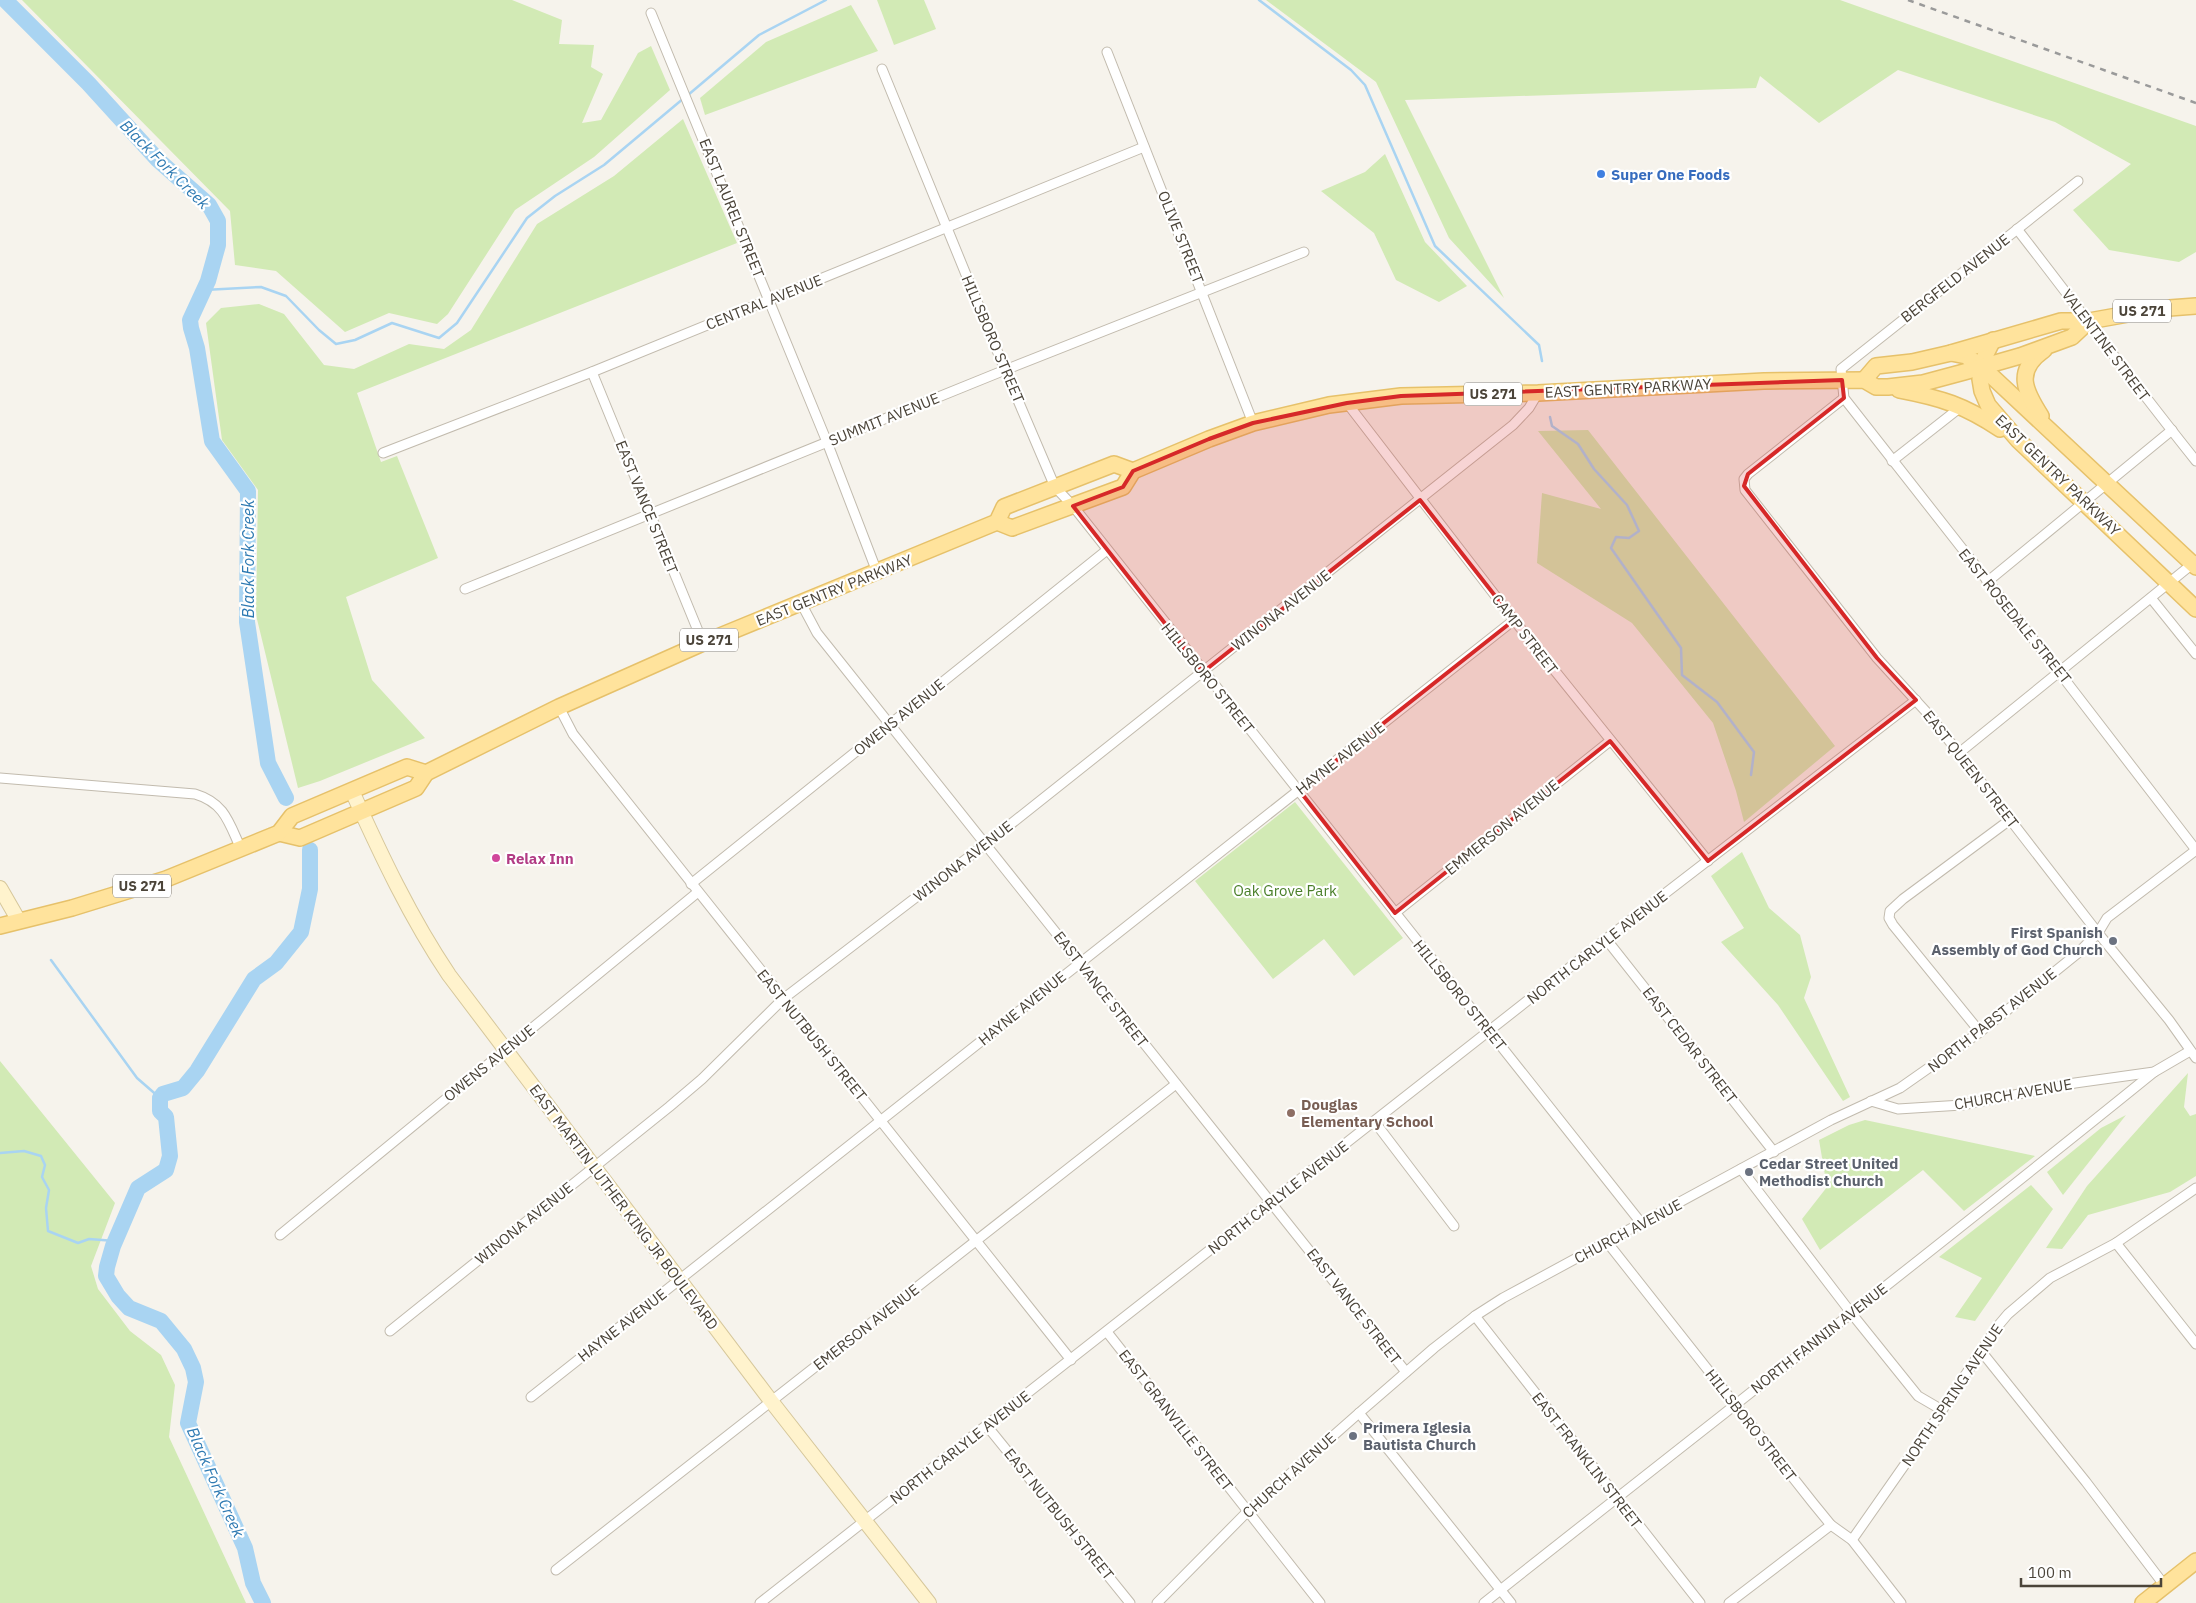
<svg xmlns="http://www.w3.org/2000/svg" width="2196" height="1603" font-family="'IBM Plex Sans',sans-serif">
<style>
.green{fill:#d2eab5}
.lines{fill:none;stroke-linecap:round;stroke-linejoin:round}
.stream{stroke:#a9d4f2;stroke-width:2.5}
.river{stroke:#a9d4f2;stroke-width:16}
.street-casing{stroke:#c2bbae;stroke-width:11}
.secondary-casing{stroke:#d6c79b;stroke-width:16}
.primary-casing{stroke:#e6c16a;stroke-width:18}
.street{stroke:#fff;stroke-width:9}
.secondary{stroke:#fff3cd;stroke-width:14}
.primary{stroke:#ffe39c;stroke-width:15}
.rail{stroke:#9a9a9a;stroke-width:2.5;stroke-dasharray:6 6;stroke-linecap:butt}
.marked{fill:#d62828;fill-opacity:0.2;stroke:#d62828;stroke-width:4;stroke-linejoin:round}
.shop-dot{fill:#3f7fe0;stroke:#fff;stroke-width:2}
.hotel-dot{fill:#d1479c;stroke:#fff;stroke-width:2}
.worship-dot{fill:#6b7280;stroke:#fff;stroke-width:2}
.education-dot{fill:#8d6e63;stroke:#fff;stroke-width:2}
.labels{text-anchor:middle;dominant-baseline:central;stroke-width:4.5;stroke-linejoin:round;paint-order:stroke}
.shield{fill:#fff;stroke:#817c74;stroke-width:1}
.shield-label{font-size:14px;font-weight:bold;fill:#4b4439}
.shop-label{font-size:15px;font-weight:bold;fill:#366cbe;stroke:#fff;text-anchor:start}
.street-label{font-size:15px;fill:#4b4439;stroke:#fff}
.hotel-label{font-size:15px;font-weight:bold;fill:#b23c85;stroke:#fff;text-anchor:start}
.park-label{font-size:15px;fill:#4a7f2a;stroke:#fff}
.worship-label{font-size:15px;font-weight:bold;fill:#5b616d;stroke:#fff;text-anchor:start}
.education-label{font-size:15px;font-weight:bold;fill:#785e54;stroke:#fff;text-anchor:start}
.water-label{font-size:16px;font-style:italic;fill:#2e7ab2;stroke:#fff}
</style>
<rect width="100%" height="100%" fill="#f6f3ec"/>
<g class="green">
<path d="M22,0H512L562,20L559,44L594,45L591,67L603,74L582,123L601,120L638,53L651,46L670,90L594,157L515,210L448,314L437,324L389,313L345,332L276,271L235,265L230,211Z"/>
<path d="M877,0H924L936,29L894,45Z"/>
<path d="M1266,0H1840L2196,126V252L2179,262L2109,250L2073,210L2131,164L2055,122L1898,70L1819,123L1760,76L1756,88L1405,100L1504,298L1449,238L1376,82Z"/>
<path d="M851,5L878,51L705,115L700,98L766,42Z"/>
<path d="M683,119L737,243L357,393L381,462L397,456L438,558L346,597L372,680L425,738L320,781L298,788L256,615L258,490L222,440L206,323L221,308L259,304L284,314L324,365L354,369L409,344L444,349L471,330L537,224L614,176Z"/>
<path d="M1385,154L1425,242L1467,286L1439,302L1396,280L1374,233L1321,191L1365,172Z"/>
<path d="M1588,430L1835,746L1744,822L1736,791L1713,723L1632,623L1537,563L1542,493L1601,509L1538,431Z"/>
<path d="M1295,802L1403,938L1354,976L1324,939L1273,979L1195,881Z"/>
<path d="M1742,852L1769,908L1800,935L1811,977L1804,998L1850,1097L1843,1101L1778,1005L1721,942L1744,928L1711,876Z"/>
<path d="M0,1061L115,1203L91,1266L98,1289L130,1331L161,1355L175,1385L169,1437L246,1603H0Z"/>
<path d="M2188,1073L2184,1107L2190,1116L2196,1114V1176L2170,1192L2088,1215L2062,1249L2046,1248L2087,1186Z"/>
<path d="M2126,1115L2063,1195L2047,1172L2101,1128Z"/>
<path d="M1865,1120L2035,1156L1964,1211L1923,1170L1820,1250L1802,1219L1827,1187L1819,1140L1849,1125Z"/>
<path d="M2031,1185L2053,1209L1975,1321L1955,1317L1982,1278L1939,1257Z"/>
</g>
<g class="lines">
<g class="stream">
<path d="M1259,0L1351,70L1365,85L1435,246L1539,345L1542,361"/>
<path d="M688,95L759,35L826,0"/>
<path d="M204,290L261,287L286,296L319,330L336,344L355,340L392,323L439,338L457,323L527,218L555,196L604,165L684,98"/>
<path d="M1550,417L1552,426L1578,444L1594,469L1627,505L1639,531L1629,538L1616,537L1611,548L1681,648L1682,675L1717,702L1754,752L1751,775"/>
<path d="M51,960L137,1078L160,1098"/>
<path d="M0,1153L24,1151L41,1156L45,1165L42,1177L49,1190L46,1208L48,1231L78,1243L89,1239L115,1241"/>
</g>
<g class="river">
<path d="M5,0L88,83L158,160L209,205L218,221V245L208,281L190,320L191,328L197,348L212,441L248,491L247,622L268,763L286,798"/>
<path d="M263,1603L253,1583L245,1548L188,1423L196,1382L193,1368L184,1349L161,1321L129,1308L118,1296L106,1276L107,1267L113,1246L138,1188L166,1170L170,1156L166,1117L160,1111V1098L163,1094L183,1088L197,1071L254,979L276,963L301,932L310,889V850"/>
</g>
<defs>
<g id="street">
<path d="M651,13L827,442L877,572"/>
<path d="M1107,52L1253,423"/>
<path d="M882,69L1005,370L1055,487L1073,506L1642,1224"/>
<path d="M2017,229C2077,306 2135,385 2196,461"/>
<path d="M592,372L703,643"/>
<path d="M1844,398L1748,474L1744,479L1745,490L1877,658L1930,716L2098,933L2169,1020L2196,1058"/>
<path d="M1347,403L1514,620L1708,861"/>
<path d="M383,453L592,372L1144,147"/>
<path d="M1892,461L1962,406"/>
<path d="M1987,582L2172,430"/>
<path d="M465,589L1005,370L1304,252"/>
<path d="M2151,598L2196,654"/>
<path d="M801,603L817,633C1014,879 1211,1125 1406,1372"/>
<path d="M559,707L573,734L1071,1360"/>
<path d="M1959,753L2196,561"/>
<path d="M0,778L195,794C225,803 229,823 241,849"/>
<path d="M691,884L1107,550"/>
<path d="M1395,913L1610,741"/>
<path d="M1606,939L1774,1152"/>
<path d="M1980,1032L1893,925L1889,918L1890,911L1903,899L2011,819"/>
<path d="M1871,1101L1898,1109L1962,1105L2075,1083L2154,1072L2190,1051"/>
<path d="M1374,1121L1454,1226"/>
<path d="M1741,1169L1852,1314L1918,1396L1942,1410"/>
<path d="M280,1235L698,892"/>
<path d="M1607,1242L1813,1503L1831,1525L1852,1540L1901,1603"/>
<path d="M2116,1243L2196,1344"/>
<path d="M1475,1316L1700,1603"/>
<path d="M390,1331L669,1107L702,1079L783,999L987,843L1513,425L1529,408L1538,393"/>
<path d="M1107,1332L1320,1603"/>
<path d="M1981,1351L2086,1482L2165,1586"/>
<path d="M531,1397L1514,620"/>
<path d="M1359,1413L1511,1603"/>
<path d="M987,1426L1130,1603"/>
<path d="M1852,1540L1929,1430L1997,1327L2008,1314L2050,1278L2116,1243L2196,1188"/>
<path d="M556,1570L1176,1084"/>
<path d="M760,1603L1606,939L1916,700"/>
<path d="M1157,1603L1248,1511L1359,1413L1434,1348L1475,1316L1503,1298L1831,1120L1900,1088L1980,1032L2078,953L2098,933L2107,918L2196,850L2059,672L1844,398L1841,369L2078,181"/>
<path d="M1484,1603C1707,1426 1932,1252 2154,1072"/>
<path d="M1729,1603L1831,1525"/>
</g>
<g id="secondary">
<path d="M352,791C381,855 410,917 449,975L771,1401L929,1603"/>
<path d="M0,888L19,921"/>
</g>
<g id="primary">
<path d="M1993,340L1983,360L1980,379L1982,391L1988,405L2018,440L2196,609"/>
<path d="M1951,353L1966,356L1982,367L2196,567"/>
<path d="M1864,380L1876,366L1912,362L1951,353L2061,321H2089L2156,309L2196,306"/>
<path d="M1899,390C1941,398 1964,405 2000,429"/>
<path d="M2041,416C2025,391 2014,371 2044,350"/>
<path d="M997,522L1012,528L1123,487L1133,471L1209,439L1253,423L1329,405L1401,396L1538,393L1764,381L1864,380L1876,387H1888L1923,383L1964,372L2020,356L2072,337L2089,321"/>
<path d="M279,833L300,838L416,788L426,773L559,707L703,643L997,522L1004,507L1114,464L1133,471"/>
<path d="M0,926L72,908L166,879L279,833L292,816L407,767L426,773"/>
<path d="M2143,1603L2196,1561"/>
</g>
</defs>
<use href="#street" class="street-casing"/>
<use href="#secondary" class="secondary-casing"/>
<use href="#primary" class="primary-casing"/>
<use href="#street" class="street"/>
<use href="#secondary" class="secondary"/>
<use href="#primary" class="primary"/>
<path class="rail" d="M1908,0L2196,103"/>
</g>
<path class="marked" d="M1842,380L1844,398L1748,474L1744,486L1877,658L1916,700L1708,861L1610,741L1395,913L1299,790L1514,620L1420,500L1203,672L1073,506L1123,487L1133,471L1209,439L1253,423L1347,403L1401,396Z"/>
<circle class="shop-dot" cx="1601" cy="174" r="5"/>
<circle class="hotel-dot" cx="496" cy="858" r="5"/>
<g class="worship-dot">
<circle cx="2113" cy="941" r="5"/>
<circle cx="1749" cy="1172" r="5"/>
<circle cx="1353" cy="1436" r="5"/>
</g>
<circle class="education-dot" cx="1291" cy="1113" r="5"/>
<g class="labels">
<g class="shield">
<rect x="2113" y="299.5" width="58" height="23" rx="4"/>
<rect x="1464" y="382.5" width="58" height="23" rx="4"/>
<rect x="680" y="628.5" width="58" height="23" rx="4"/>
<rect x="113" y="874.5" width="58" height="23" rx="4"/>
</g>
<g class="shield-label">
<text x="2142" y="311">US 271</text>
<text x="1493" y="394">US 271</text>
<text x="709" y="640">US 271</text>
<text x="142" y="886">US 271</text>
</g>
<g class="shop-label">
<text x="1611" y="174">Super One Foods</text>
</g>
<g class="street-label">
<text transform="translate(732 208) rotate(68)">EAST LAUREL STREET</text>
<text transform="translate(1181 237) rotate(68)">OLIVE STREET</text>
<text transform="translate(1955 278) rotate(-38)">BERGFELD AVENUE</text>
<text transform="translate(764 302) rotate(-22)">CENTRAL AVENUE</text>
<text transform="translate(993 339) rotate(67)">HILLSBORO STREET</text>
<text transform="translate(2106 345) rotate(53)">VALENTINE STREET</text>
<text transform="translate(1628 388) rotate(-3)">EAST GENTRY PARKWAY</text>
<text transform="translate(884 419) rotate(-22)">SUMMIT AVENUE</text>
<text transform="translate(2058 475) rotate(44)">EAST GENTRY PARKWAY</text>
<text transform="translate(647 507) rotate(68)">EAST VANCE STREET</text>
<text transform="translate(834 590) rotate(-22)">EAST GENTRY PARKWAY</text>
<text transform="translate(1281 610) rotate(-38)">WINONA AVENUE</text>
<text transform="translate(2015 616) rotate(51)">EAST ROSEDALE STREET</text>
<text transform="translate(1525 634) rotate(52)">CAMP STREET</text>
<text transform="translate(1208 678) rotate(51)">HILLSBORO STREET</text>
<text transform="translate(899 717) rotate(-39)">OWENS AVENUE</text>
<text transform="translate(1340 758) rotate(-38)">HAYNE AVENUE</text>
<text transform="translate(1971 769) rotate(52)">EAST QUEEN STREET</text>
<text transform="translate(1502 827) rotate(-39)">EMMERSON AVENUE</text>
<text transform="translate(963 861) rotate(-38)">WINONA AVENUE</text>
<text transform="translate(1597 947) rotate(-38)">NORTH CARLYLE AVENUE</text>
<text transform="translate(1101 989) rotate(52)">EAST VANCE STREET</text>
<text transform="translate(1460 995) rotate(51)">HILLSBORO STREET</text>
<text transform="translate(1022 1008) rotate(-39)">HAYNE AVENUE</text>
<text transform="translate(1992 1020) rotate(-38)">NORTH PABST AVENUE</text>
<text transform="translate(812 1035) rotate(51)">EAST NUTBUSH STREET</text>
<text transform="translate(1690 1045) rotate(52)">EAST CEDAR STREET</text>
<text transform="translate(489 1063) rotate(-39)">OWENS AVENUE</text>
<text transform="translate(2013 1094) rotate(-10)">CHURCH AVENUE</text>
<text transform="translate(1278 1197) rotate(-38)">NORTH CARLYLE AVENUE</text>
<text transform="translate(624 1207) rotate(53)">EAST MARTIN LUTHER KING JR BOULEVARD</text>
<text transform="translate(524 1223) rotate(-39)">WINONA AVENUE</text>
<text transform="translate(1628 1231) rotate(-28)">CHURCH AVENUE</text>
<text transform="translate(1354 1306) rotate(52)">EAST VANCE STREET</text>
<text transform="translate(622 1325) rotate(-38)">HAYNE AVENUE</text>
<text transform="translate(866 1327) rotate(-38)">EMERSON AVENUE</text>
<text transform="translate(1819 1338) rotate(-38)">NORTH FANNIN AVENUE</text>
<text transform="translate(1952 1395) rotate(-56)">NORTH SPRING AVENUE</text>
<text transform="translate(1176 1420) rotate(52)">EAST GRANVILLE STREET</text>
<text transform="translate(1751 1425) rotate(52)">HILLSBORO STREET</text>
<text transform="translate(960 1447) rotate(-38)">NORTH CARLYLE AVENUE</text>
<text transform="translate(1587 1460) rotate(52)">EAST FRANKLIN STREET</text>
<text transform="translate(1289 1475) rotate(-42)">CHURCH AVENUE</text>
<text transform="translate(1059 1514) rotate(51)">EAST NUTBUSH STREET</text>
</g>
<g class="hotel-label">
<text x="506" y="858">Relax Inn</text>
</g>
<g class="park-label">
<text x="1285" y="890">Oak Grove Park</text>
</g>
<g class="worship-label">
<text x="2103" y="932" text-anchor="end">First Spanish<tspan x="2103" dy="17">Assembly of God Church</tspan></text>
<text x="1759" y="1163">Cedar Street United<tspan x="1759" dy="17">Methodist Church</tspan></text>
<text x="1363" y="1427">Primera Iglesia<tspan x="1363" dy="17">Bautista Church</tspan></text>
</g>
<g class="education-label">
<text x="1301" y="1104">Douglas<tspan x="1301" dy="17">Elementary School</tspan></text>
</g>
<g class="water-label">
<text transform="translate(165 164) rotate(45)">Black Fork Creek</text>
<text transform="translate(248 559) rotate(-90)">Black Fork Creek</text>
<text transform="translate(216 1482) rotate(66)">Black Fork Creek</text>
</g>
</g>
<path d="M2021 1578v8h140v-8" fill="none" stroke="#4b4439" stroke-width="2.5"/>
<text x="2028" y="1578" font-size="15" fill="#4b4439" stroke="#ffffff" stroke-width="4" paint-order="stroke">100 m</text>
</svg>
